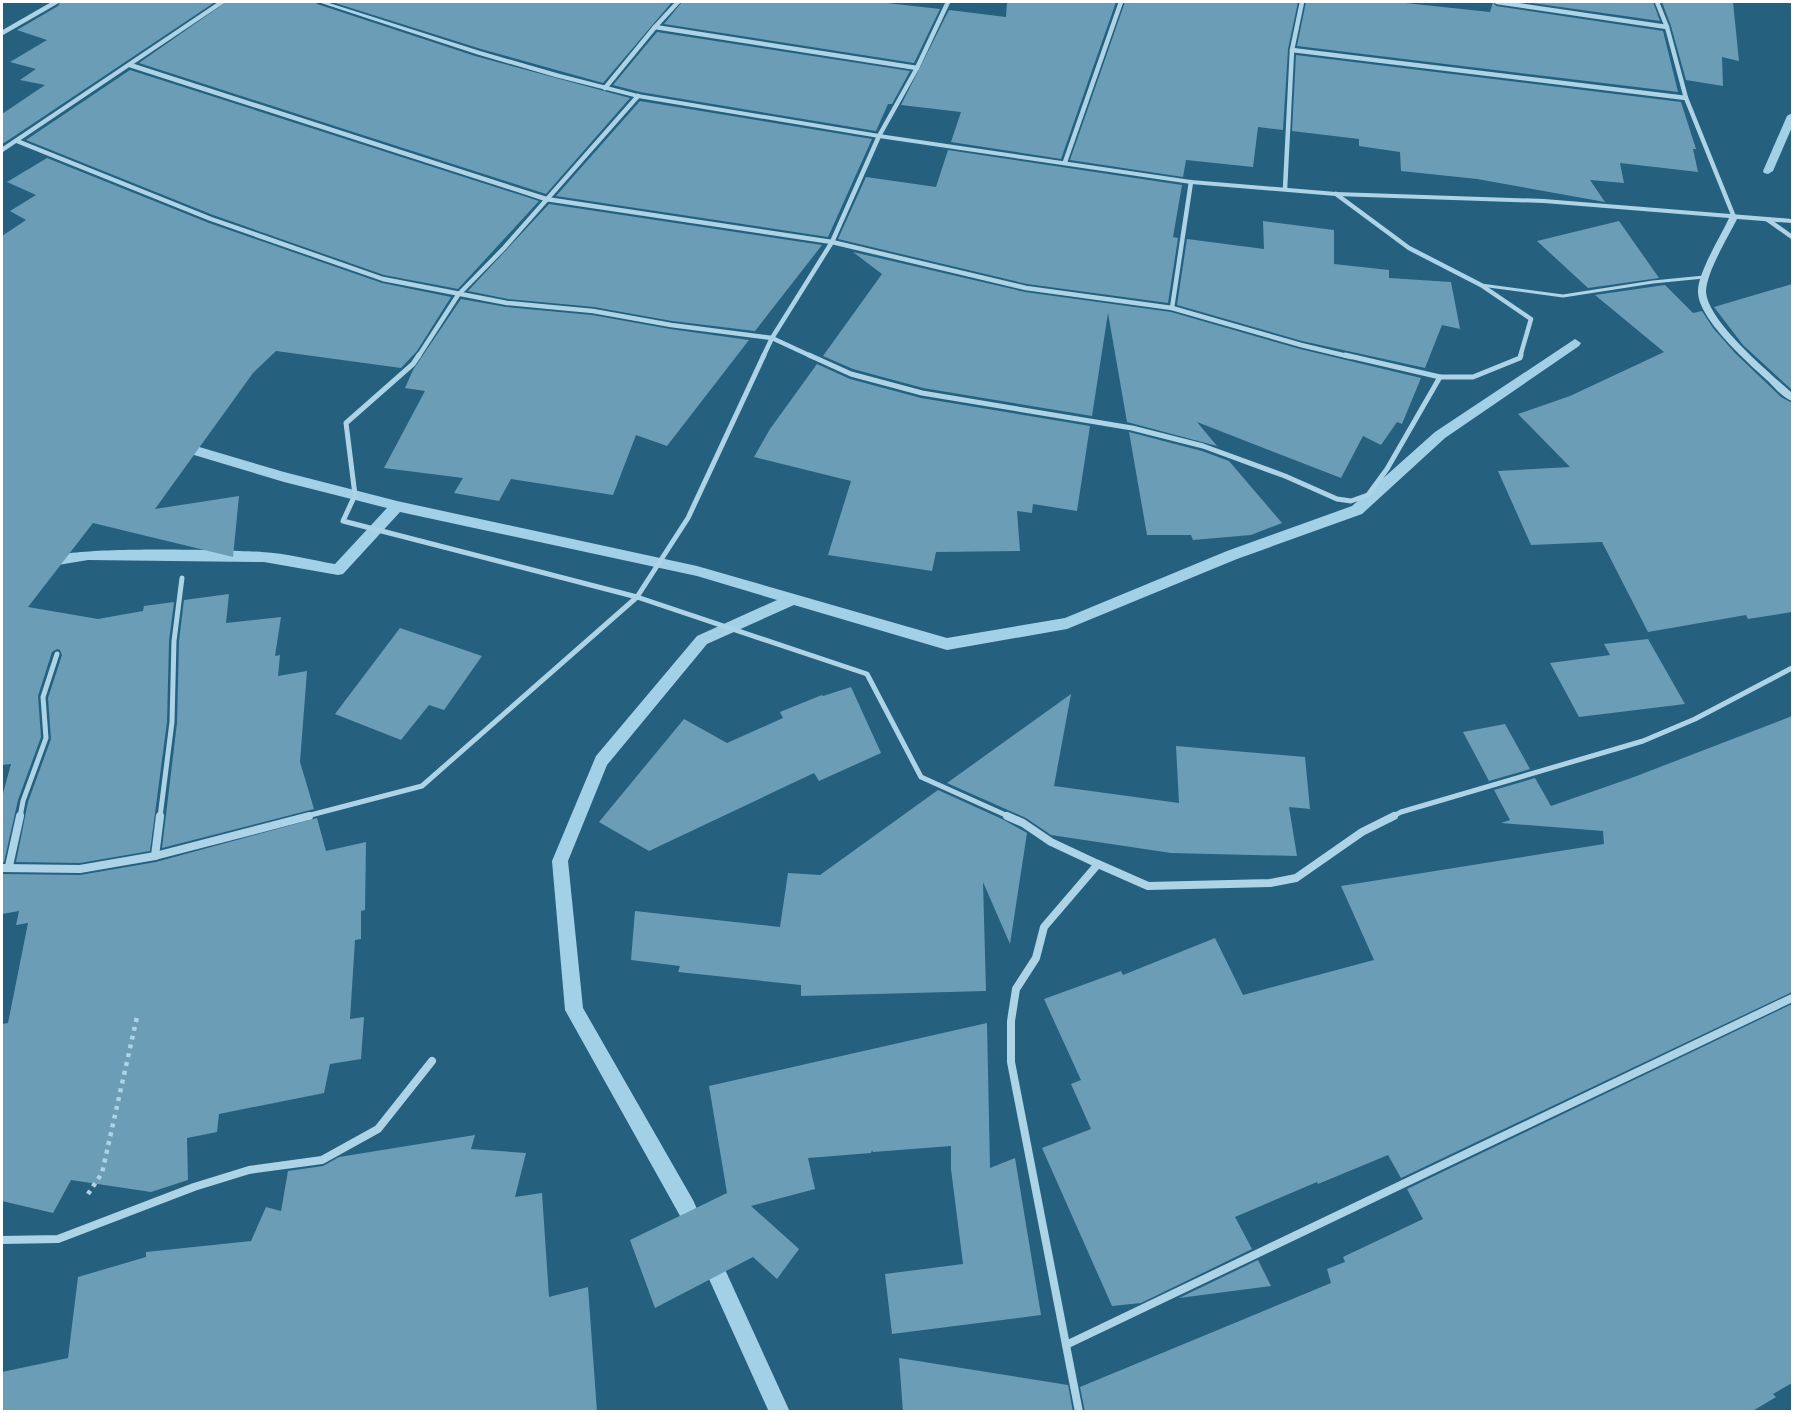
<svg xmlns="http://www.w3.org/2000/svg" width="1794" height="1413" font-family="Inter,sans-serif">
<style>
.lines{fill:none;stroke-linecap:round;stroke-linejoin:round}
.stream{fill:#a2d0e6;fill-rule:evenodd}
.building{fill:#6b9db6}
.path{stroke:#add3e6;stroke-width:4.5;stroke-dasharray:4 5;stroke-linecap:butt}
.service{stroke:#add3e6;stroke-width:3}
.minor-far2{stroke:#add3e6;stroke-width:4.5}
.minor-far1{stroke:#add3e6;stroke-width:5}
.minor{stroke:#add3e6;stroke-width:8}
.tertiary{fill:#add3e6;fill-rule:evenodd}
</style>
<rect width="100%" height="100%" fill="#26607f"/>
<g class="lines">
<g class="stream">
<path d="M1792,113V127L1773,171L1768,174L1764,173L1763,171L1787,116Z"/>
<path d="M1575,339L1581,343L1579,346L1445,438L1362,514L1237,559L1067,629L947,650L794,605L707,644L607,765L568,861L583,1008L693,1200L706,1229L703,1236L696,1239L689,1236L679,1214L565,1010L552,861L596,756L697,636L777,600L697,576L400,512L343,574L338,575L264,562L88,560L46,567L39,562C50,544 233,550 262,552C286,553 311,560 335,564L387,508L284,482L174,449L173,446L174,443L179,441L284,472L397,501L697,566L947,638L1065,618L1227,551L1352,506L1435,432Z"/>
<path d="M710,1249L717,1252L790,1412H769L700,1259L703,1252Z"/>
</g>
</g>
<g class="building">
<path d="M60,2H215L4,143L2,142V114L45,85L20,80L36,69L10,62L47,40L17,30L58,6Z"/>
<path d="M226,2H316L317,4L475,56L630,98L546,194L139,63Z"/>
<path d="M332,2H672L603,83L481,49Z"/>
<path d="M682,2H878L940,9L914,63L664,24Z"/>
<path d="M1007,2H1116L1061,159L951,142L961,112L901,105L949,10L1006,17Z"/>
<path d="M1125,2H1298L1288,49L1283,130L1258,127L1253,167L1186,160L1183,177L1070,160Z"/>
<path d="M1306,2H1396L1490,12L1493,2L1496,6L1663,31L1678,92L1297,46Z"/>
<path d="M1525,2H1653L1660,21Z"/>
<path d="M1662,2H1733L1739,61L1722,57L1723,86L1686,80L1671,26Z"/>
<path d="M657,32L910,71L892,104H888L876,131L640,92L613,85Z"/>
<path d="M1296,55L1681,102L1696,149H1693L1698,172L1620,163L1624,183L1590,180L1605,202L1477,179L1401,171L1400,152L1359,146V139L1292,131Z"/>
<path d="M130,70L539,201L458,289L384,275L213,215L26,140Z"/>
<path d="M640,101L872,139L828,237L556,196Z"/>
<path d="M948,150L1182,185L1173,237L1178,238L1168,303L1027,284L838,239L866,177L936,187Z"/>
<path d="M47,158L209,223L382,283L451,297L417,351L401,368L276,351L253,373L155,509L239,496L233,557L93,523L28,607L98,619L143,611L144,606L174,602L169,641L167,722L150,851L80,863L16,862L28,802L51,739L48,698L62,655L60,650L57,649L52,652L38,696L41,737L18,800L4,862H2V797L11,764L2,765V236L26,220L10,211L36,195L7,182Z"/>
<path d="M549,204L822,245L755,331L672,321L594,307L508,299L468,291Z"/>
<path d="M1263,221L1334,230V264L1389,270V278L1451,282L1460,329L1442,325L1425,368L1302,341L1177,305L1187,239L1264,249Z"/>
<path d="M1619,221L1659,278L1588,288L1537,241Z"/>
<path d="M853,252L1025,292L1171,312L1300,349L1421,378L1402,424L1397,422L1381,445L1363,436L1341,478L1197,422L1217,446L1127,422L1108,313L1092,416L923,388L853,369L823,356L882,274Z"/>
<path d="M1792,284V390L1743,345L1714,307Z"/>
<path d="M1665,285L1693,313L1702,311L1713,328L1735,353L1781,397L1792,403V612L1748,619L1746,615L1648,632L1602,542L1531,545L1498,471L1570,467L1518,414L1570,396L1664,352L1595,295Z"/>
<path d="M461,299L506,307L592,315L670,329L749,340L667,446L636,435L613,495L511,479L499,501L454,493L463,478L384,468L425,391L405,388L413,370Z"/>
<path d="M817,364L850,379L921,398L1090,426L1077,511L1033,504L1032,513L1017,511L1020,551L936,552L932,571L828,555L851,481L754,457L770,429Z"/>
<path d="M1129,432L1202,451L1229,461L1282,523L1251,535L1193,540L1191,535H1147Z"/>
<path d="M229,594L226,623L281,617L275,656L280,655L278,676L307,671L300,762L314,809L162,848L177,723L179,641L184,600Z"/>
<path d="M400,628L482,656L444,710L429,705L401,740L335,714Z"/>
<path d="M1648,639L1685,704L1579,717L1550,663L1610,655L1604,644Z"/>
<path d="M851,687L881,753L819,781L814,773L649,851L599,822L684,719L727,743L783,718L780,712L822,695L823,696Z"/>
<path d="M1071,694L1054,786L1179,803L1176,746L1305,757L1310,809L1289,807L1297,856L1171,853L1051,835L1026,818L947,783Z"/>
<path d="M1792,716V992L1401,1178L1388,1155L1318,1184L1317,1182L1235,1217L1252,1249L1141,1303L1112,1306L1042,1148L1091,1129L1071,1084L1081,1080L1044,999L1121,971L1123,975L1215,938L1243,995L1374,960L1341,886L1604,844L1603,831L1501,823L1510,820L1494,790L1535,778L1551,806L1634,777Z"/>
<path d="M1505,724L1530,769L1489,781L1463,732Z"/>
<path d="M938,790L1002,819L1027,833L1010,944L983,882L986,991L801,996V985L678,972L680,966L631,960L635,911L780,927L788,873L820,875Z"/>
<path d="M317,818L326,851L366,842L365,910L361,911V939L355,940L350,1019L364,1017L361,1059L330,1064L324,1093L219,1114L217,1132L187,1138L188,1180L151,1192L71,1180L53,1213L2,1201V1024L8,1023L28,923L16,925L19,911L2,914V874L80,875L156,862Z"/>
<path d="M1792,1004V1383L1773,1394L1776,1397L1751,1412H1085L1080,1387L1331,1283L1327,1269L1345,1262L1343,1257L1423,1219L1407,1189Z"/>
<path d="M987,1023L990,1168L1015,1158L1041,1315L892,1334L885,1274L963,1264L951,1169V1146L873,1152L872,1150L871,1153L808,1158L815,1189L751,1206L799,1249L777,1279L753,1257L655,1308L630,1240L727,1193L709,1086Z"/>
<path d="M475,1135L471,1149L526,1153L515,1197L542,1193L549,1297L588,1287L597,1412H2V1372L68,1358L78,1277L146,1257V1252L251,1241L266,1207L281,1211L288,1171L323,1166L339,1157Z"/>
<path d="M1258,1260L1271,1286L1179,1298Z"/>
<path d="M899,1358L1068,1385L1073,1412H903Z"/>
</g>
<g class="lines">
<path class="path" d="M88,1194L102,1173L137,1017"/>
<path class="service" d="M1481,285L1563,296L1653,282L1704,277"/>
<g class="minor-far2">
<path d="M1497,2L1667,27"/>
<path d="M1657,2L1667,27L1686,98L1734,217"/>
<path d="M655,27L678,2"/>
<path d="M2,33L56,2"/>
<path d="M1292,50L1686,98"/>
<path d="M130,65L546,199L832,242L1026,288L1172,308L1301,345L1351,357"/>
<path d="M605,88L655,27L917,68"/>
<path d="M17,141L211,219L383,279L507,303L593,311L671,325L772,338L813,357"/>
<path d="M2,150L222,2"/>
<path d="M1065,162L1121,2"/>
<path d="M1285,189L1292,50L1302,2"/>
<path d="M1336,194L1409,248L1481,285L1531,319L1520,357"/>
<path d="M1768,220L1792,237"/>
<path d="M1172,308L1191,182"/>
<path d="M418,357L458,295L504,248L638,96"/>
<path d="M763,357L772,338L832,242L879,136L917,68L948,2"/>
</g>
<g class="minor-far1">
<path d="M419,355L413,364L346,423L355,495L343,521L637,597"/>
<path d="M764,355L688,518L637,597L867,674L921,777L1010,817"/>
<path d="M809,355L851,374L922,393L1132,428L1203,446L1285,476L1337,499L1351,501L1368,495L1387,469L1440,377"/>
<path d="M1345,355L1440,377H1473L1520,358L1521,355"/>
<path d="M20,817L23,801L46,738L43,697L57,654"/>
<path d="M160,817L172,722L174,641L182,578"/>
<path d="M303,817L422,786L637,597"/>
<path d="M1391,817L1401,812L1643,741L1695,719L1792,668"/>
</g>
<g class="minor">
<path d="M1007,816L1023,823L1051,842L1098,864L1044,927L1036,958L1016,989L1011,1021V1062L1079,1412"/>
<path d="M155,856L160,816"/>
<path d="M1098,864L1148,886L1270,883L1296,878L1362,832L1394,816"/>
<path d="M9,866L20,816"/>
<path d="M2,868L80,869L155,856L309,816"/>
<path d="M2,1240L58,1239L194,1187L249,1170L322,1160L378,1129L432,1061"/>
<path d="M1066,1345L1792,998"/>
</g>
<path class="tertiary" d="M318,2H326L480,51L560,74L638,94L879,134L1191,180L1336,192L1544,199L1792,219V223L1737,219C1728,237 1706,273 1706,292C1708,322 1770,373 1792,393V401C1783,398 1775,388 1768,381C1748,363 1697,318 1698,291C1698,272 1721,236 1729,218L1544,203L1336,196L1191,184L879,138L638,98L555,77L476,54Z"/>
</g>
<rect width="1794" height="1413" fill="none" stroke="#ffffff" stroke-width="6"/>
</svg>
